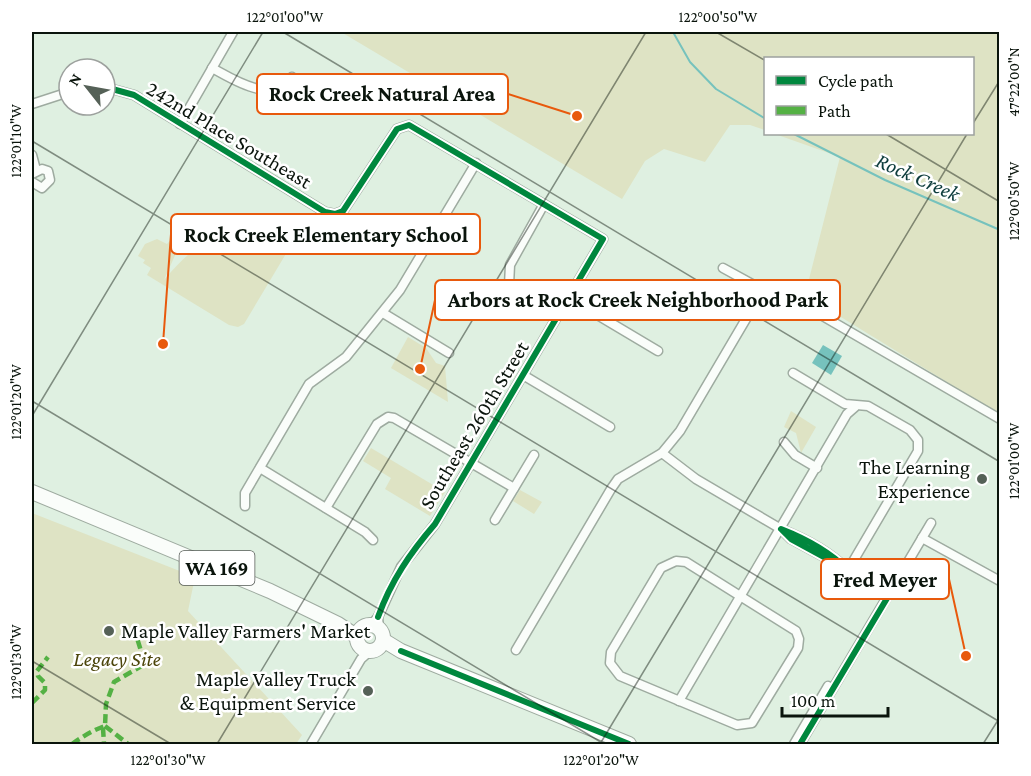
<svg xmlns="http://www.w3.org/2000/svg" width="1031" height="776" font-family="'Crimson Pro',serif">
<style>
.green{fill:#dee3c4}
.water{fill:#76c2bd}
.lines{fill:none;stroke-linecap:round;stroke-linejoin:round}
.stream{stroke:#76c2bd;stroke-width:2}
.street-casing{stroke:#9eaba0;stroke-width:11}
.primary-casing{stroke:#9eaba0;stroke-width:16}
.street{stroke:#fafdfa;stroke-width:8}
.primary{stroke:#fafdfa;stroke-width:14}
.quiet{stroke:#54b144;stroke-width:4.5;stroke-dasharray:9 4.5;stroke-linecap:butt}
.cycleway-casing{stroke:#fff;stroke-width:10}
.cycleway{stroke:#00873e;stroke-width:6}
.ticks{fill:none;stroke:#0a140c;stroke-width:1.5;stroke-opacity:0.45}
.poi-dot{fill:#556157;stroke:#fff;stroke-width:2}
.labels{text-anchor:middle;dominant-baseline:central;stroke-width:5;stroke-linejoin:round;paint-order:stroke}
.shield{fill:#fff;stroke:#545a55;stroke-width:1.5}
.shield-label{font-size:20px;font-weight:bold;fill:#0a140c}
.street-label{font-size:21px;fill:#0a140c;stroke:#fff}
.poi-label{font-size:21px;fill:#0a140c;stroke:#fff;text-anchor:end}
.park-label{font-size:21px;font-style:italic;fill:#4c450b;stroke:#fff}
.water-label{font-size:22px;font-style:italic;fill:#0e3d3d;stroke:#fff}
.leader{fill:none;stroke:#e8590c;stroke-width:2}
.callout-dot{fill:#e8590c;stroke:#fff;stroke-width:2}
.callout{fill:#fff;stroke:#e8590c;stroke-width:2}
.callout-label{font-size:22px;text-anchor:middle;font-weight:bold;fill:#0a140c}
.neatline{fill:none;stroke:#0a140c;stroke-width:2}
.ticks-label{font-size:15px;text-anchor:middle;fill:#0a140c}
</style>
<rect width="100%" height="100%" fill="#dff0e1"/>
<g class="green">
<path d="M341,32H999V414L805,295L840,157L775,134H972V58H766L765,130L750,125H730L705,162L664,149L645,161L622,199Z"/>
<path d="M264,229L293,242L244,324L238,327L229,325L147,275L151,268L143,263L145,260L138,256L145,244L157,239L167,244L173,237L181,242L164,280C194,244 217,230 264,229Z"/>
<path d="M408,337L426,348L436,363L445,366L448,402L391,368Z"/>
<path d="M791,411L816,427L801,453L796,433L784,427Z"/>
<path d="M371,448L445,492L430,516L385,489L391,478L363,461Z"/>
<path d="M520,490L542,502L534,514L513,501Z"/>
<path d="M32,513L195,577L188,611L302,735L296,744H32Z"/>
</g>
<path class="water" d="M823,345L842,356L831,375L812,363Z"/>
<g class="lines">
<g class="stream">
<path d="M673,32L690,62L716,89L766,119"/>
<path d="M794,134L885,180L1000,230"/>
</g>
<defs>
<g id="street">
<path d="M212,68C236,81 270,104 292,77"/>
<path d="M105,87L134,95L325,212L335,214L343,211L397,129L409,125L603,239L435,524L401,567L378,617L371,625"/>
<path d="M32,104L69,92"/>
<path d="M180,124L233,32"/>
<path d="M32,155L36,170"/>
<path d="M32,174L42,169L48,171L50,180L42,188L32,182"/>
<path d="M723,268L763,290H778L1000,419"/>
<path d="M509,285L510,265L544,204"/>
<path d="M569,298L658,351"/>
<path d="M383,313L449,353"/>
<path d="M793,373L845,404L868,406L910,430L918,440V451L848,570L889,595"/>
<path d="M523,375L610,427"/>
<path d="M784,442L795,455L817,468"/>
<path d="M662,453L696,479L781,529C804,538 830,552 848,570L791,539L781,529"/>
<path d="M260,468L365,532L373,540"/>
<path d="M245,506V493L309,384L346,357L400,290L476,163"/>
<path d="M326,508L377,424L388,417L394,418L514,488"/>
<path d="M495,520L534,455"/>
<path d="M922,538L1000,581"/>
<path d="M676,561L686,562L796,631L799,639L798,648L752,723L737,725L620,676L610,663L611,652L661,568Z"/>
<path d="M378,617L379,629"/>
<path d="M516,650L611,489L618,479L662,453L680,431L763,290"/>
<path d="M679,701L847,414L855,407"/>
<path d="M311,744L361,659L370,651"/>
<path d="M794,744L828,686"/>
<path d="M800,744L931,523"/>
</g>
<g id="primary">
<path d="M32,492L270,591L338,624L356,636"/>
<circle cx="370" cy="638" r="13"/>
<path d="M383,640L401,651L629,744"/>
</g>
</defs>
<use href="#street" class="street-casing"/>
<use href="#primary" class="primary-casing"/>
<use href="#street" class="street"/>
<use href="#primary" class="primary"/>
<g class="quiet">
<path d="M32,703L45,690V683L38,676L37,671L48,657"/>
<path d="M105,726L128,744"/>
<path d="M103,728L104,744"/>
<path d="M72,744C82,737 93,730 105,726L106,704L114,682L145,664L137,638"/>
</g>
<defs>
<g id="cycleway">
<path d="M105,87L134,95L325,212L335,214L343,211L397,129L409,125L603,239L435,524C410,553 391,581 378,617"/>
<path d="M781,529C804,538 830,552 848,570L791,539Z"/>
<path d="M401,651L629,744"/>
<path d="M800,744L889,595L848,570"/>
</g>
</defs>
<use href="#cycleway" class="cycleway-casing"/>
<use href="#cycleway" class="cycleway"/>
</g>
<path class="ticks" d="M283,32L1000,462M716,32L766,61M972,125L1000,80M886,134L1000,202M32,141L1000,722M32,401L604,744M32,416L263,32M32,661L171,744M217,744L646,32M600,744L967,134M983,744L1000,717"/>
<g class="poi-dot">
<circle cx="982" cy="479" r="6"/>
<circle cx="109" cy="631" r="6"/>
<circle cx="368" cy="691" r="6"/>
</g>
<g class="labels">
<rect class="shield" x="179.5" y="551" width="75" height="34" rx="4.5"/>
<g class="shield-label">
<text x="217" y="568">WA 169</text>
</g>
<g class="street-label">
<text transform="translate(229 135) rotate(31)">242nd Place Southeast</text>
<text transform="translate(474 425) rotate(-59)">Southeast 260th Street</text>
</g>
<g class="poi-label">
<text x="970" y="467">The Learning<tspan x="970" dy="24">Experience</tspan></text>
<text x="121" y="631" text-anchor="start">Maple Valley Farmers' Market</text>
<text x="356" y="679">Maple Valley Truck<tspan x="356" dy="24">&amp; Equipment Service</tspan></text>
</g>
<g class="park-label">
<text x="117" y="659">Legacy Site</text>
</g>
<g class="water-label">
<text transform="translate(918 177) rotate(24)">Rock Creek</text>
</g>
</g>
<path class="leader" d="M577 116L508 94M163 344L171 234M420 369L435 300M966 656L949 579"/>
<g class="callout-dot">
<circle cx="577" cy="116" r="6"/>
<circle cx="163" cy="344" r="6"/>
<circle cx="420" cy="369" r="6"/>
<circle cx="966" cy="656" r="6"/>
</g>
<g class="callout">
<rect x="257" y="74" width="251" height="40" rx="6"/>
<rect x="171" y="214" width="309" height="40" rx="6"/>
<rect x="435" y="280" width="405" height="40" rx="6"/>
<rect x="821" y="559" width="128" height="40" rx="6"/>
</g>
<g class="callout-label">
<text x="382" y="101">Rock Creek Natural Area</text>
<text x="326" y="242">Rock Creek Elementary School</text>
<text x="638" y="307">Arbors at Rock Creek Neighborhood Park</text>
<text x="885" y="587">Fred Meyer</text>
</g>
<rect width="1031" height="776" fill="none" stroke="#ffffff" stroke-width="66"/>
<rect x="764" y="57" width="210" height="78" fill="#ffffff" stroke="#9da19e" stroke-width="1.5"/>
<rect x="776" y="76" width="30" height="9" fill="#00873e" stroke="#9da19e" stroke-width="1.5"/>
<text x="818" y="87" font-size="18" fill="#0a140c">Cycle path</text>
<rect x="776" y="106" width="30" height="9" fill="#54b144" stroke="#9da19e" stroke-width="1.5"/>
<text x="818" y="117" font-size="18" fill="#0a140c">Path</text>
<g transform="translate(87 87) rotate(301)"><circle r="28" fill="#ffffff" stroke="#9da19e" stroke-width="1.5"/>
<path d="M0-4.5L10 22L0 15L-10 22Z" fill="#556157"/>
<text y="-9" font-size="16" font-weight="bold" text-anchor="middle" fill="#0a140c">N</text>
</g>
<path d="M782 707v9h106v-9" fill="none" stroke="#0a140c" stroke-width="3"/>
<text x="791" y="707" font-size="18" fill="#0a140c" stroke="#ffffff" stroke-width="4.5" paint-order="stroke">100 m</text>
<rect x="33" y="33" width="965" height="710" class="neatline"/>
<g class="ticks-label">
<text x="285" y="22">122°01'00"W</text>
<text x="718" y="22">122°00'50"W</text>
<text transform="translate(1014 82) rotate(-90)" y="5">47°22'00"N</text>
<text transform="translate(16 141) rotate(-90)" y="5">122°01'10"W</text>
<text transform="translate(1014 201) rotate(-90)" y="5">122°00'50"W</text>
<text transform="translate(16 402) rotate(-90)" y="5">122°01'20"W</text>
<text transform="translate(1014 461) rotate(-90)" y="5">122°01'00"W</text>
<text transform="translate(16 662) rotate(-90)" y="5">122°01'30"W</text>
<text x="168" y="765">122°01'30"W</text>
<text x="601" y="765">122°01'20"W</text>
</g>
</svg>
